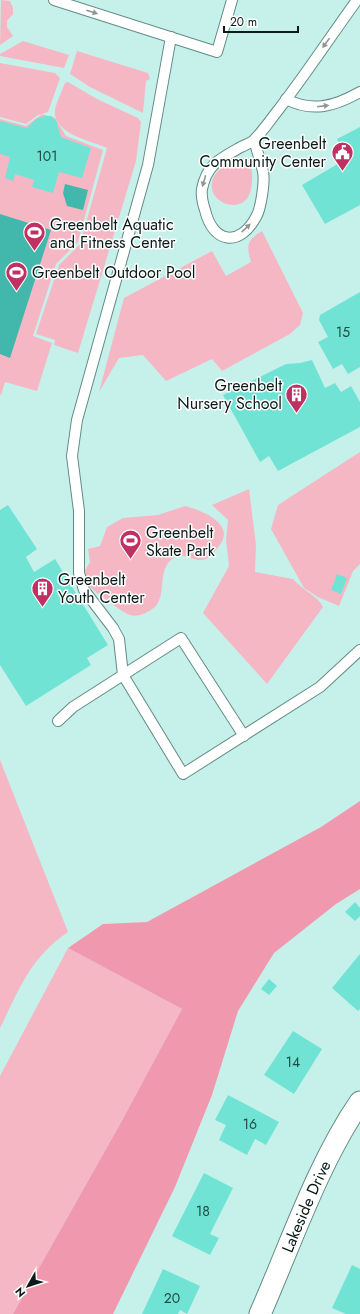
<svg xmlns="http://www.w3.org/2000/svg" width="360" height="1314" font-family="Jost,sans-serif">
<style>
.green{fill:#f6b7c4}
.forest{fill:#f099ae}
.water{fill:#41b8ab}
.building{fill:#71e3d5}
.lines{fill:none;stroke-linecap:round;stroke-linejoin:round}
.service-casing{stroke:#638b85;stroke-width:12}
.minor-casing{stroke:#638b85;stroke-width:23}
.service{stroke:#fff;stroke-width:10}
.minor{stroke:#fff;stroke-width:21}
.oneway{fill:#909897}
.labels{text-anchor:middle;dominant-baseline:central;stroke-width:3;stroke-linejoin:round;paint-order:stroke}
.number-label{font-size:14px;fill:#234c46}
.poi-label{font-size:16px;fill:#091a17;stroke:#fff;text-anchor:start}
.street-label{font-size:16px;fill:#091a17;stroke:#fff}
</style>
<rect width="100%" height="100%" fill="#c6f1eb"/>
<g class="green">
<path d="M1,0L10,1L13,8V14L7,21V27L13,36L0,45Z"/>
<path d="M23,41L69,55L64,68L0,56V54Z"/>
<path d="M77,51L148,73L150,79L146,81L143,113L90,87L70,74Z"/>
<path d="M0,63L55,73L60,78L48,112L38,115L26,124L0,117Z"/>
<path d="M68,82L97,99L138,118L141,122L136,161L78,353L54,345L55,340L36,334L59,265L80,244L107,148C92,141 52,134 55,110C57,101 62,91 65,83Z"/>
<path d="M42,114L55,118L66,136L103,150L78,242L56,264L33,336L52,343L37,391L5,382L1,395L0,394V119L26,126Z"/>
<path d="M242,158L248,159C253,167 253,180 251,189C245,222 194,198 218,171C225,163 232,160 242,158Z"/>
<path d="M262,231L303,313L300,325L290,334L222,371L212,359L166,381L143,355L119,358L99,392L124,298L212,251L226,276L251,262C246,245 247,240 262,231Z"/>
<path d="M360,452V564L353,571L339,606L318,597L304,588L271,529L278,505Z"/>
<path d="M249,489L256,545L255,572L293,579C302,590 317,595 323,607L267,684L203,613L229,566L226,540L228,520L212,505Z"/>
<path d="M185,506C201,510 237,524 219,546C215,551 212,556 206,559C193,564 184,549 172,559C157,571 167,594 155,607C149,612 138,618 130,615C123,613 91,589 86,583C85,580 84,577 83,574L90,562L88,549L100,546L107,527L123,518L158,515Z"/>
<path d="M0,760L68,932C30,958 20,988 0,1028Z"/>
<path d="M68,948L182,1009L119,1126L13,1314H0V1076Z"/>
</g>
<path class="forest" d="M360,801V889L336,904L274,953L238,1011L212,1095L175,1187L113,1314H13L119,1126L182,1009L68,948L103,924L147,922L321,827Z"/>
<g class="water">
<path d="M65,184L88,190L83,210L67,206L63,193Z"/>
<path d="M0,214L51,230L10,358L0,354Z"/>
</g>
<g class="building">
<path d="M45,116H51L56,120L61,137L91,148L82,178L59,172L53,193L32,187L34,180L15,174L13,181L5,178L10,157L0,154V121L27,128L36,119Z"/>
<path d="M360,127V205L325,224L302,185L346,159L337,139Z"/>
<path d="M360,292V367L348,374L342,364L333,369L318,342L328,337L319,320L320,315Z"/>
<path d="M312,360L325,388L335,383L341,392L351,386L360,402V427L278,471L269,456L260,462L223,395L286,364L300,363Z"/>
<path d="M8,505L37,549L26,557L34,572L55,559L108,645L87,658L91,665L26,706L0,665V510Z"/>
<path d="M337,574L347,578L341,594L331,590Z"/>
<path d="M355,902L360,908V916L355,921L345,912Z"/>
<path d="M360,954V1009L358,1011L332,988Z"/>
<path d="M269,979L277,986L269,995L261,989Z"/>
<path d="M293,1031L322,1049L294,1094L264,1075Z"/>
<path d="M228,1095L279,1122L266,1145L255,1139L247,1155L219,1140L226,1125L215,1120Z"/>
<path d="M204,1173L233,1188L210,1234L219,1238L210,1255L172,1236Z"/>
<path d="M352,1265L360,1269V1314H346L332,1308Z"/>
<path d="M163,1269L200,1286L187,1314L180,1310L178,1314H142Z"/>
</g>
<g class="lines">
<defs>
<g id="service">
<path d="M54,0L217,52L232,0"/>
<path d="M286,99C313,113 335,106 360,92"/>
<path d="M254,140C257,151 261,162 263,172C265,181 261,209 256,217C240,247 213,244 205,210C203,204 201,196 202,189C207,164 220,159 241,147C245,145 251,143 254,140C263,131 271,119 279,109C306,74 331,36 357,0"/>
<path d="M58,721L73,707L123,675L119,639L113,628L84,590L79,573V511L72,456L77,420L148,165L171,37"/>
<path d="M244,736L181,638L123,675L183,774L320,687L360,650"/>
</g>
<g id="minor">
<path id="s1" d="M260,1314C290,1246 318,1163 360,1102"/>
</g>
</defs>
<use href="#service" class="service-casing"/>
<use href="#minor" class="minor-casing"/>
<use href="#service" class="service"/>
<use href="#minor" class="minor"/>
</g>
<defs><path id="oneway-solid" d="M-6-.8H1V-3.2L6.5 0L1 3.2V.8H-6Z"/></defs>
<g class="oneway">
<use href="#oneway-solid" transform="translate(92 12) rotate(18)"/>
<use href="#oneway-solid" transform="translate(326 43) rotate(125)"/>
<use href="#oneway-solid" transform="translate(323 106) rotate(-7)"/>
<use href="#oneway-solid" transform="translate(204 181) rotate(106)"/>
<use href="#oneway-solid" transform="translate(246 228) rotate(-43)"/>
</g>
<defs>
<symbol id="civic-pin" viewBox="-11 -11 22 30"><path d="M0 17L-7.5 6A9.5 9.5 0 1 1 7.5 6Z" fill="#be3162" stroke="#fff"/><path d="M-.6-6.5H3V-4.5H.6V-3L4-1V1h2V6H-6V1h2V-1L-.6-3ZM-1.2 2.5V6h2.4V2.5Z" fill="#fff"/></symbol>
<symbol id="stadium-pin" viewBox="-11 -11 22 30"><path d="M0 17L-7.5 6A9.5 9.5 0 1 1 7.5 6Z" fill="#be3162" stroke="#fff"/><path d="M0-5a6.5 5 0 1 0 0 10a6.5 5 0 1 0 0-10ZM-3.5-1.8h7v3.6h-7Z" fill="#fff"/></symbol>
<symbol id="building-pin" viewBox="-11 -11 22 30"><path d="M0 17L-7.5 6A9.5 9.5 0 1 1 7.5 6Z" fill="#be3162" stroke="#fff"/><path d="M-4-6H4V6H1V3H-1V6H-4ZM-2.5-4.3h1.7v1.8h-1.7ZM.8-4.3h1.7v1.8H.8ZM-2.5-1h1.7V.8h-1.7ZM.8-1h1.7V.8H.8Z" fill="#fff"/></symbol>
</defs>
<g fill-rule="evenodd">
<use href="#civic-pin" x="330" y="140" width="25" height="34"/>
<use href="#stadium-pin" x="22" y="220" width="25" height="34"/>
<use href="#stadium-pin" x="4" y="260" width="25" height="34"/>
<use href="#building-pin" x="284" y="382" width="25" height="34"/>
<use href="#stadium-pin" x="118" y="528" width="25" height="34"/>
<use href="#building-pin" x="30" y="576" width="25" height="34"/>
</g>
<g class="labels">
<g class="number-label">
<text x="47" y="156">101</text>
<text x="343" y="332">15</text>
<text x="293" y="1062">14</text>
<text x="250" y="1124">16</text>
<text x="203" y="1211">18</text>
<text x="172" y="1298">20</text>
</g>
<g class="poi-label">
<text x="326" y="143" text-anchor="end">Greenbelt<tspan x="326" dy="18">Community Center</tspan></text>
<text x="50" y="224">Greenbelt Aquatic<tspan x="50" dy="18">and Fitness Center</tspan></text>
<text x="32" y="272">Greenbelt Outdoor Pool</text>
<text x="282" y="385" text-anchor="end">Greenbelt<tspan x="282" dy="18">Nursery School</tspan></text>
<text x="146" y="532">Greenbelt<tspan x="146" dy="18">Skate Park</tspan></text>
<text x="58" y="579">Greenbelt<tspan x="58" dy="18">Youth Center</tspan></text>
</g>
<g class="street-label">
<text stroke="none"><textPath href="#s1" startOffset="117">Lakeside Drive</textPath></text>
</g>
</g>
<g transform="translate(28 1286) rotate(231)" stroke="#ffffff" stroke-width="3" paint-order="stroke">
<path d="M0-3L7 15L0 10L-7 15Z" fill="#091a17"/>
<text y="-6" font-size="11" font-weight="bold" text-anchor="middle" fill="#091a17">N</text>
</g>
<path d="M224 26v6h74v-6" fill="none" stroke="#091a17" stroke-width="2"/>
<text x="230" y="26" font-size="12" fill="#091a17" stroke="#ffffff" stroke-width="3" paint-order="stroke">20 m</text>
</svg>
